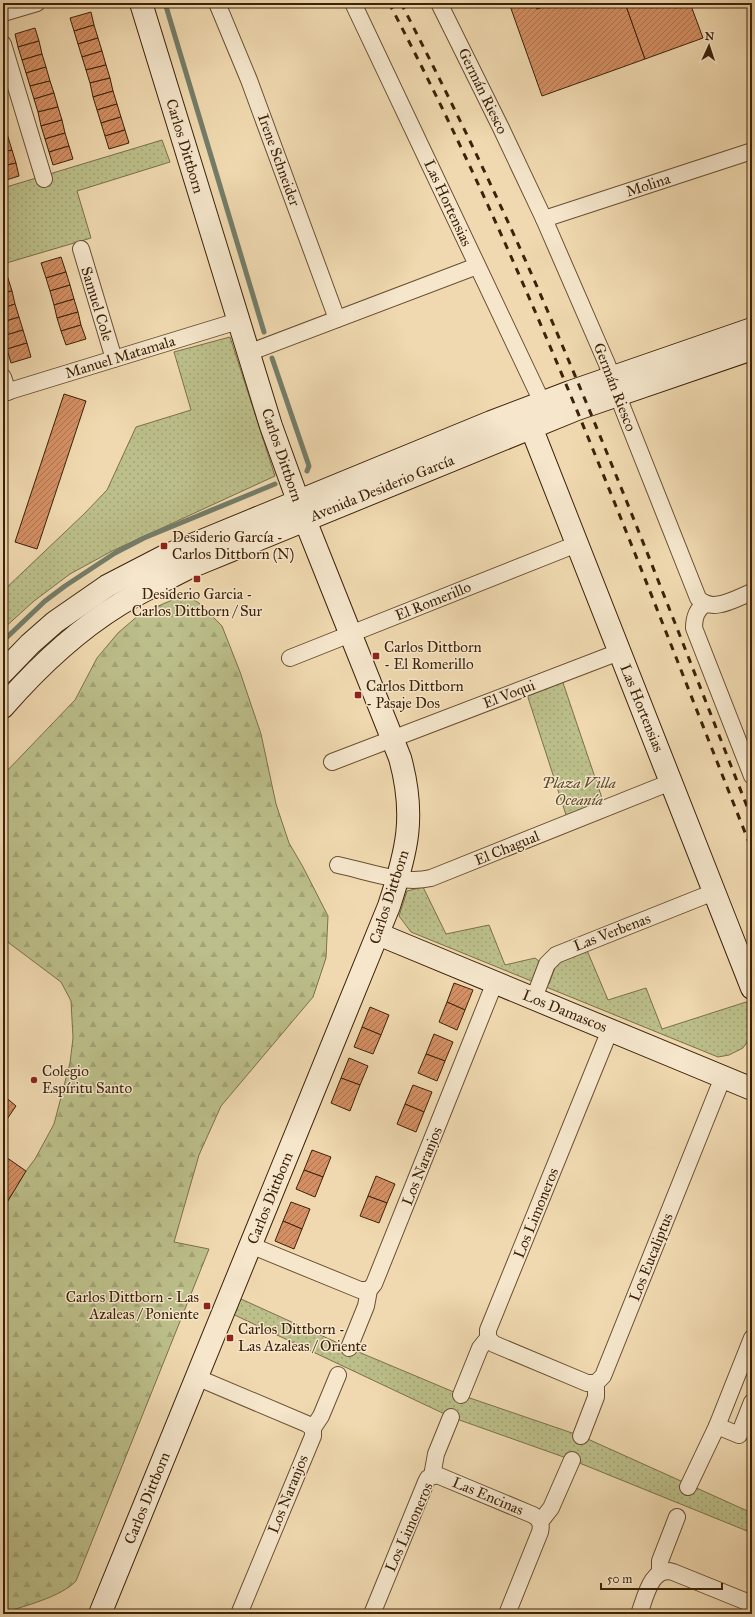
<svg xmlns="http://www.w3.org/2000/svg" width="755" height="1617" font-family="'IM FELL Great Primer',serif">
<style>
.forest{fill:url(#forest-firs);stroke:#7c7049}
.park{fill:url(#park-dots);stroke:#7c7049}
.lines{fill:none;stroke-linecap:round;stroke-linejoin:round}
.stream{stroke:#747d69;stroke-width:5}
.building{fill:url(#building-hatch);stroke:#3c2208}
.street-casing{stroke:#695032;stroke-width:18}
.secondary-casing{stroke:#3c2208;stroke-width:24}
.street{stroke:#f5e6cc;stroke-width:16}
.secondary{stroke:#f5e6cc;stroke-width:22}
.rail{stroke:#3c2208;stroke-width:3;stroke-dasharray:7 7;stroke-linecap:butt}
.poi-dot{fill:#8f2418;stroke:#f5e6cc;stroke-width:1.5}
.labels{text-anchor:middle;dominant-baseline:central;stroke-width:3;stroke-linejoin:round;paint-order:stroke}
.street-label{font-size:15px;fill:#3c2208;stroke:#f5e6cc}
.poi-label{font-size:15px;fill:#3c2208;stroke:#f5e6cc;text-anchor:start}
.park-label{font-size:15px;font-style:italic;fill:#5c4928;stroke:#f5e6cc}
</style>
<defs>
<pattern id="forest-firs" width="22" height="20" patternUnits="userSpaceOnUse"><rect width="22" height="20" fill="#bcbf8a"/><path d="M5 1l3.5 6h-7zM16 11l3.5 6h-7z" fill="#a2a476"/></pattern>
<pattern id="park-dots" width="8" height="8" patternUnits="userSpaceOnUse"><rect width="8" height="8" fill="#bcbf8a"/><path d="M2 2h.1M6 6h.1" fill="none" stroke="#a2a476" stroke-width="1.8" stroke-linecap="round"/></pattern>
<pattern id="building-hatch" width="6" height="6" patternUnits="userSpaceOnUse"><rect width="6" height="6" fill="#d49064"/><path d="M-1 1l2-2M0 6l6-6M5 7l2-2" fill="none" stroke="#ad7550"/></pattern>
</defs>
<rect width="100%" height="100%" fill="#f0d9b0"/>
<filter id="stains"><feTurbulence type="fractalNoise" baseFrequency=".005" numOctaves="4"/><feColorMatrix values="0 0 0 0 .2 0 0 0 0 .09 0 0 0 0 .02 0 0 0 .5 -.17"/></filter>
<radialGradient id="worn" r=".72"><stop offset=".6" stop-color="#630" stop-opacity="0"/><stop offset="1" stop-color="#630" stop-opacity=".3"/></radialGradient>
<path class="forest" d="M186,594L200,604L222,626L240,672L261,734L276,804L289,843L303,867L328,916L326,958L313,997L221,1106L199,1155L174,1242L209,1249L76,1581C61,1597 24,1606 3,1613V1209L26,1171L35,1159L54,1124L70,1063L73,1038L71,1001L61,982L9,943L3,933V775L75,700L97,658L118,633L140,614Z"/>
<g class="park">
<path d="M162,140L170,162L77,191L91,238L3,264V188Z"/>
<path d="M230,337L275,476L112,551L70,574L34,601L3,629V591L84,514L107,490L136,427L191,410L174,352Z"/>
<path d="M558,668L604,804L567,818L523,682Z"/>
<path d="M423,887L446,934L489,925L505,965L535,958L544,965L539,979L549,984L557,962L586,948L608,1000L646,988L662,1029L746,1002L751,1009L752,1035L743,1048L729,1055L718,1057L411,932L399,916L407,891Z"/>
<path d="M230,1294L349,1348L461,1395L581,1436L752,1513V1533L572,1460L451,1417L224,1310Z"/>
</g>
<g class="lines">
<g class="stream">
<path d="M165,3L264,332"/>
<path d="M272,358L309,466L307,471"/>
<path d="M3,641L45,601L65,586L115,553L144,538L275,484"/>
</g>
</g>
<g class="building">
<path d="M509,3H535L537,9L554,3H625L645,59L542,96Z"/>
<path d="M535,3H554L537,9Z"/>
<path d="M625,3H690L703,38L645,59Z"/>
<path d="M91,12L94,25L74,31L70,18Z"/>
<path d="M94,25L98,38L78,44L74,31Z"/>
<path d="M35,28L39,41L18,47L15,34Z"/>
<path d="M98,38L102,51L82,57L78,44Z"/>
<path d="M39,41L42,54L22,60L18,47Z"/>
<path d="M102,51L106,65L86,70L82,57Z"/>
<path d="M42,54L46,67L26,73L22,60Z"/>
<path d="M106,65L110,78L90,83L86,70Z"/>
<path d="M46,67L50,81L30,86L26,73Z"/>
<path d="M110,78L113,91L93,97L90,83Z"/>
<path d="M50,81L54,93L34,99L30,86Z"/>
<path d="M113,91L117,104L97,110L93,97Z"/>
<path d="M54,93L58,107L38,112L34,99Z"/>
<path d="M117,104L121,117L101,123L97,110Z"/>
<path d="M58,107L62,120L41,126L38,112Z"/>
<path d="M121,117L125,130L105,136L101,123Z"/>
<path d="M62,120L65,133L45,139L41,126Z"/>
<path d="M3,124L8,137L3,138Z"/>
<path d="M125,130L129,143L109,149L105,136Z"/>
<path d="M65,133L69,146L49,152L45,139Z"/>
<path d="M8,137L12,150L3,152V138Z"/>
<path d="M69,146L73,159L53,165L49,152Z"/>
<path d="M12,150L16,163L3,166V152Z"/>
<path d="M16,163L19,176L3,181V166Z"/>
<path d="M61,257L66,272L46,278L41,263Z"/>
<path d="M66,272L70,285L50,291L46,278Z"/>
<path d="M7,275L12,291L3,293V277Z"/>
<path d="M70,285L74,299L54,305L50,291Z"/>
<path d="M12,291L15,304L3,308V293Z"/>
<path d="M74,299L78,312L57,318L54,305Z"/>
<path d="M15,304L19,317L3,322V308Z"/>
<path d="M78,312L81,325L61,331L57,318Z"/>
<path d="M19,317L23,330L3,336V322Z"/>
<path d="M81,325L86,339L66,345L61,331Z"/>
<path d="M23,330L27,343L7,349L3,336Z"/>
<path d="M27,343L31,357L11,363L7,349Z"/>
<path d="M64,394L86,401L37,549L15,542Z"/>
<path d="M454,983L473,990L465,1010L447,1002Z"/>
<path d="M447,1002L465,1010L457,1030L439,1022Z"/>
<path d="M370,1007L389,1015L381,1035L362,1027Z"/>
<path d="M362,1027L381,1035L373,1054L354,1047Z"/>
<path d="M434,1034L453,1042L445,1061L426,1054Z"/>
<path d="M426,1054L445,1061L437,1081L418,1073Z"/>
<path d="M349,1058L368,1066L360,1085L341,1078Z"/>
<path d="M341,1078L360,1085L350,1111L331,1103Z"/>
<path d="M413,1085L432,1092L424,1112L405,1104Z"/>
<path d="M3,1095L16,1106L3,1125Z"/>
<path d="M405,1104L424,1112L416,1132L397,1124Z"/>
<path d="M312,1150L331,1157L323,1177L304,1170Z"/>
<path d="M3,1155L26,1171L3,1209Z"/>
<path d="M304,1170L323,1177L315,1197L296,1189Z"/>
<path d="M376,1176L395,1184L387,1203L368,1196Z"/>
<path d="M368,1196L387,1203L379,1223L360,1216Z"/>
<path d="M291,1202L310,1209L302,1229L283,1221Z"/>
<path d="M283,1221L302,1229L294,1249L275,1241Z"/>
</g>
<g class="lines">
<defs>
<g id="street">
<path d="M217,3L249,80L337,319"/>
<path d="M353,3L542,402"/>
<path d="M439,3L501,128L544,219L607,364L623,409L698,598C712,614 736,598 752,592"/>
<path d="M3,13L37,3"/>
<path d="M3,44L44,179"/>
<path d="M544,219L752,151"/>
<path d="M81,249L114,359"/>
<path d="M248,353L477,266"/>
<path d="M3,377L8,392"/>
<path d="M3,393L238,321"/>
<path d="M705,604C696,610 694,618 694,628L752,776"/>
<path d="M290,658L577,544"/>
<path d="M332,762L619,652"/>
<path d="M338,865C367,871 402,885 431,878L671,782"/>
<path d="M534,998L547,964L556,955L714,892"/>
<path d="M250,1245L360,1290H369"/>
<path d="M488,1338L494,1344L587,1383H596"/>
<path d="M349,1348L366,1306L369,1290L374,1284L495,982"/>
<path d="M196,1377L307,1424L313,1428"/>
<path d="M596,1383L603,1376L723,1077"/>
<path d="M461,1395L480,1348L488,1338V1330L610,1030"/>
<path d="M717,1426L739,1435L752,1402"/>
<path d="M581,1436L596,1397V1383"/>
<path d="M432,1476L436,1454L451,1417"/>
<path d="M688,1487L717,1426L752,1338"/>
<path d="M540,1522L551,1508L572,1460"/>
<path d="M660,1572V1561L677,1517"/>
<path d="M239,1614L313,1436V1428L321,1416L338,1375"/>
<path d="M372,1614L426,1482L428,1478L437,1475L533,1515C540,1519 542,1524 540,1532L507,1614"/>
<path d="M639,1614C645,1599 651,1565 673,1572L752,1604"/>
</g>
<g id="secondary">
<path d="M531,427L752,988"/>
<path d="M3,672L30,644L55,622L107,586L165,556L491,422L570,392L752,329"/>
<path d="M3,707C37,668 76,631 120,604C142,591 165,580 188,568L577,409L752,349"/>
<path d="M378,934L752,1089"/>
<path d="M100,1614L389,906C407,851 416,816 400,758L305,520L271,426L141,3"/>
</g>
</defs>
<use href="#street" class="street-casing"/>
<use href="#secondary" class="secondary-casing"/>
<use href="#street" class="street"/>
<use href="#secondary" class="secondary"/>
<g class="rail">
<path d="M389,3C532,275 638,564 752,850"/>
<path d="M401,3C452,102 501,203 545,305C618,474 684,647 752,819"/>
</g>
</g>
<g class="poi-dot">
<rect x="160" y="542" width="8" height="8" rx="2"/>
<rect x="193" y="575" width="8" height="8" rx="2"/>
<rect x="372" y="652" width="8" height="8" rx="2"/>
<rect x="354" y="691" width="8" height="8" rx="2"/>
<circle cx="34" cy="1080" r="4"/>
<rect x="203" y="1302" width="8" height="8" rx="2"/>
<rect x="226" y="1334" width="8" height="8" rx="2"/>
</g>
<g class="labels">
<g class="street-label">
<text transform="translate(483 91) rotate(64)">Germán Riesco</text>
<text transform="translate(185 146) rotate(73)">Carlos Dittborn</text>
<text transform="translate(279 160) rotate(70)">Irene Schneider</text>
<text transform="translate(648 185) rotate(-18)">Molina</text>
<text transform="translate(448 203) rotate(65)">Las Hortensias</text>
<text transform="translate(97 304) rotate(73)">Samuel Cole</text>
<text transform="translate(120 357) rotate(-17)">Manuel Matamala</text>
<text transform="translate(615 387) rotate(69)">Germán Riesco</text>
<text transform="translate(282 455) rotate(71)">Carlos Dittborn</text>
<text transform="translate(382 488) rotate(-22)">Avenida Desiderio García</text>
<text transform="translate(433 601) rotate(-22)">El Romerillo</text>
<text transform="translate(509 694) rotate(-21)">El Voqui</text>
<text transform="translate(642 708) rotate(68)">Las Hortensias</text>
<text transform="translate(507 848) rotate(-22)">El Chagual</text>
<text transform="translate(389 897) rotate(-72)">Carlos Dittborn</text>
<text transform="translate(612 932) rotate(-21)">Las Verbenas</text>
<text transform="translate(565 1011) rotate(22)">Los Damascos</text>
<text transform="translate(422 1166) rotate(-68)">Los Naranjos</text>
<text transform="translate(270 1198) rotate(-68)">Carlos Dittborn</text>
<text transform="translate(536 1213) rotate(-68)">Los Limoneros</text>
<text transform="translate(651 1257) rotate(-68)">Los Eucaliptus</text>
<text transform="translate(288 1494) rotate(-68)">Los Naranjos</text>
<text transform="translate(488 1496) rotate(23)">Las Encinas</text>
<text transform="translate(147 1498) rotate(-68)">Carlos Dittborn</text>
<text transform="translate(409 1527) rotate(-66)">Los Limoneros</text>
</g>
<g class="poi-label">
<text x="172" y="537">Desiderio García -<tspan x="172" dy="17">Carlos Dittborn (N)</tspan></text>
<text x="197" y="594" text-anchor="middle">Desiderio Garcia -<tspan x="197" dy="17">Carlos Dittborn / Sur</tspan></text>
<text x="384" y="647">Carlos Dittborn<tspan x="384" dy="17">- El Romerillo</tspan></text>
<text x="366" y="686">Carlos Dittborn<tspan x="366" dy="17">- Pasaje Dos</tspan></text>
<text x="42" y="1071">Colegio<tspan x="42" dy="17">Espíritu Santo</tspan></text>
<text x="199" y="1297" text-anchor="end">Carlos Dittborn - Las<tspan x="199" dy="17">Azaleas / Poniente</tspan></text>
<text x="238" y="1329">Carlos Dittborn -<tspan x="238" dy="17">Las Azaleas / Oriente</tspan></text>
</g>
<g class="park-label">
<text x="579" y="783">Plaza Villa<tspan x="579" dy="17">Oceanía</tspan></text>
</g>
</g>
<rect width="755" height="1617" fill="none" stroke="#f0d9b0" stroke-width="16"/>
<rect x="4" y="4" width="747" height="1609" fill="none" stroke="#3c2208" stroke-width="2"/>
<rect x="8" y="8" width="739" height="1601" fill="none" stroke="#3c2208"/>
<g transform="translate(709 46) rotate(3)" stroke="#f5e6cc" stroke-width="3" paint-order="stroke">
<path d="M0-3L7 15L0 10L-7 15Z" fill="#3c2208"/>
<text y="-6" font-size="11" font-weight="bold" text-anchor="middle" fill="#3c2208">N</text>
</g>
<path d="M601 1583v6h121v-6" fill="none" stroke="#3c2208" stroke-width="2"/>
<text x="607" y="1583" font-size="12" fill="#3c2208" stroke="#f5e6cc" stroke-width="3" paint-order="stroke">50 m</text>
<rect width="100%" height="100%" filter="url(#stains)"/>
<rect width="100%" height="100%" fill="url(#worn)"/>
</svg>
